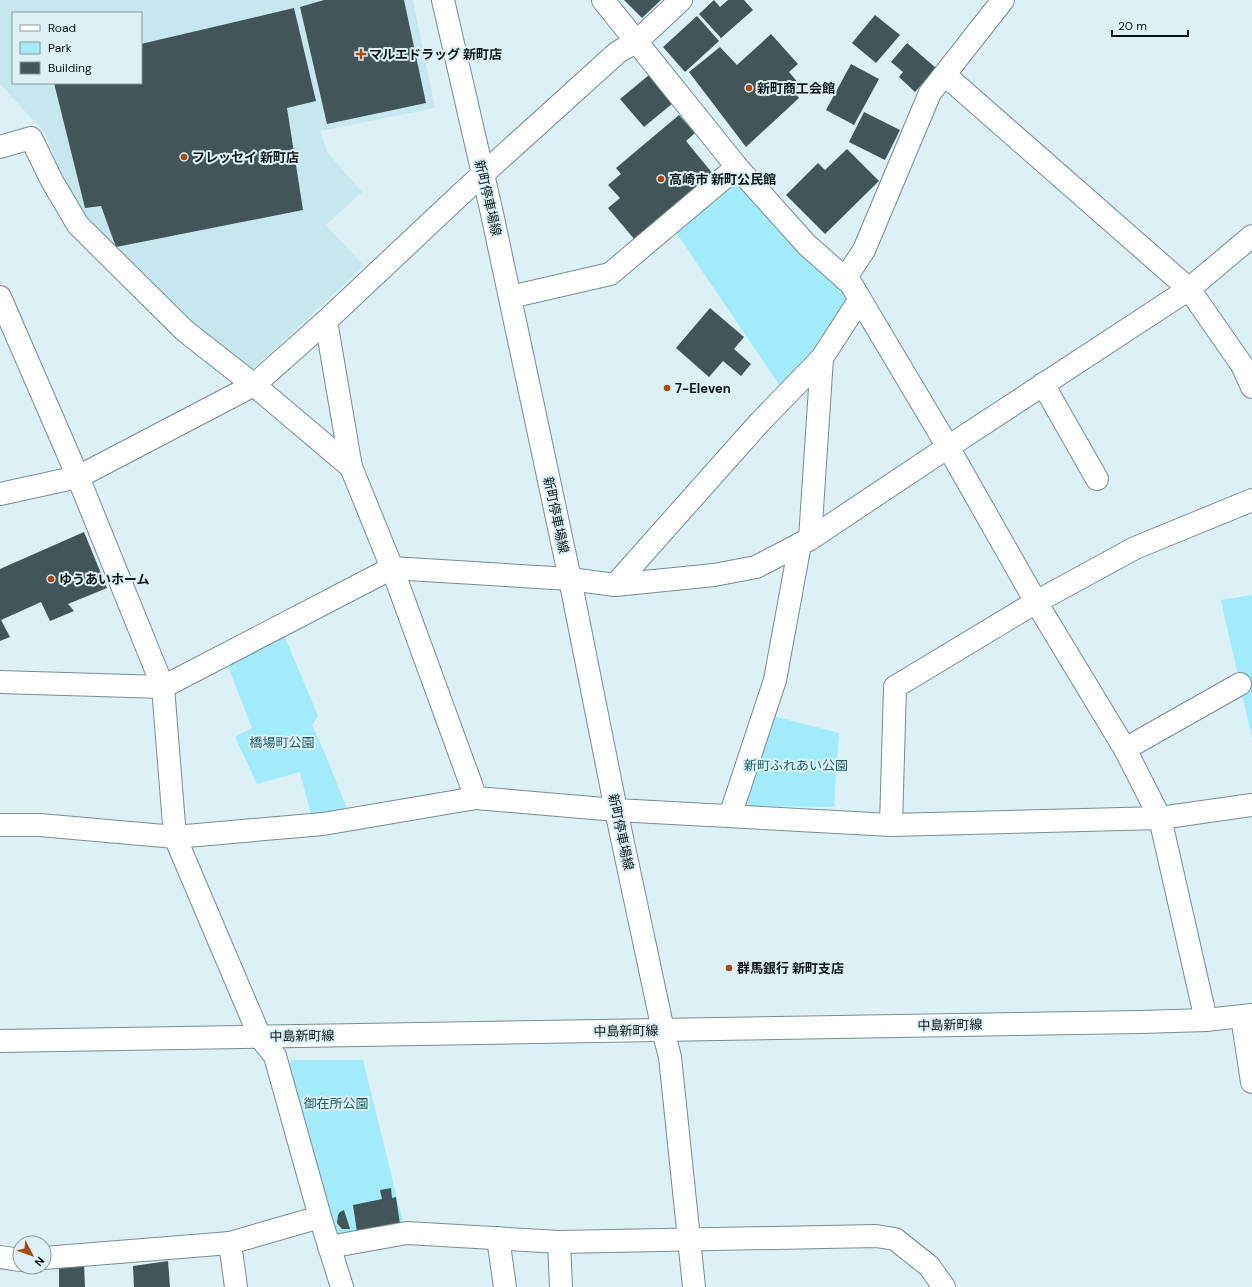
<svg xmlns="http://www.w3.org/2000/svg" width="1252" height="1287" font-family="'DM Sans','Noto Sans JP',sans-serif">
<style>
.built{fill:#c7e7ee;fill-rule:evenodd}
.green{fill:#a2ebfa}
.building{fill:#425559}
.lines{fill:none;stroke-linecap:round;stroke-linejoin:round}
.minor-casing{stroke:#788c91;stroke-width:24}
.major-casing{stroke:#788c91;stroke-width:24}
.minor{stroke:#fff;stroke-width:22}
.major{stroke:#fff;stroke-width:22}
.poi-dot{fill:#ab4810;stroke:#dbf1f6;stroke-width:1.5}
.labels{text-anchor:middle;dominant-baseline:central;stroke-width:4;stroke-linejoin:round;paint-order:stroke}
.poi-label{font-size:13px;font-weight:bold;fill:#0d1516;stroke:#dbf1f6;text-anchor:start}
.street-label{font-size:13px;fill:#0d1516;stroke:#dbf1f6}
.park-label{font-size:13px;fill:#215f6b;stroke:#dbf1f6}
</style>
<rect width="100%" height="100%" fill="#dbf1f6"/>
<path class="built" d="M0,0H413L435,108L320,131L328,153L362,192L326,225L364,266L248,373L182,316L86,217L66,183L44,132L0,84ZM13,13H141V83H13Z"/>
<g class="green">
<path d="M734,180L822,272L848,297L831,327L782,389L675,231Z"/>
<path d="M1252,595V738L1221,600Z"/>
<path d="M284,635L318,716L312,725L325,754L348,811L311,814L300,772L257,784L235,737L252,728L227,664Z"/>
<path d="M769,715L839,733L834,807L751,806L744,798Z"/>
<path d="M292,1060H363L404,1227L337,1239L287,1069Z"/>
</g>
<g class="building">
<path d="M324,0H404L426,103L327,124L300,7Z"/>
<path d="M624,0H661L642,18Z"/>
<path d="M714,0L720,7L728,0H744L753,10L721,38L699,14Z"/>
<path d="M294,8L316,101L287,108L303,210L116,247L101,206L85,208L54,83H141V44Z"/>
<path d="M875,15L900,35L876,63L852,43Z"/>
<path d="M697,16L719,41L685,72L663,47Z"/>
<path d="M771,34L798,64L789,72L800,85L793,91L799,98L746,147L689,72L720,47L737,65Z"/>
<path d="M907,43L936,68L915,92L899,77L903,72L891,62Z"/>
<path d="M851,64L879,79L854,125L826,110Z"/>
<path d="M649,75L673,103L644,127L620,99Z"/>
<path d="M864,112L900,130L885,160L849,142Z"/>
<path d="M679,115L695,133L686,141L713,174L635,240L608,208L620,198L608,185L621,174L616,168Z"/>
<path d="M847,149L879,181L825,234L786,195L818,163L825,170Z"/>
<path d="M710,308L744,337L734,349L751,364L741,376L723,361L709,377L676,348Z"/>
<path d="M84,532L107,588L68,604L74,611L50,621L41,602L1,620L10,637L0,641V569Z"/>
<path d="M391,1188L392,1198L396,1197L400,1224L357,1232L353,1205L382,1199L380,1190Z"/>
<path d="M344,1210L350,1229H342L337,1223L338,1215L340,1212Z"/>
<path d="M168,1261L170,1287H134L133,1266Z"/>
<path d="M59,1263H84L85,1287H59Z"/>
</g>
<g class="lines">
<defs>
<g id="minor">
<path d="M603,0L737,167L807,245L851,284L948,447L1036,602L1125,749L1160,818L1206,1020"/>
<path d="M945,75L1189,289L1242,365L1252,387"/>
<path d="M0,147L31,138L52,181L78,225L185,331L254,385L351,467"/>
<path d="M845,279L864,250L930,93L1003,0"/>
<path d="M0,297L78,477L163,687L175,837L260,1037L275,1056L320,1217L342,1287"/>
<path d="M510,297L610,274L737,167"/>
<path d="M326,321L351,467L392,568L476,798"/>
<path d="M1043,384L1097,479"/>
<path d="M0,494L78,477L254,385L326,321L461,194L618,52L636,42L681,0"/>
<path d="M810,539L822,358L860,299"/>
<path d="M615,585L759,423L822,358"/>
<path d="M0,682L163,687L392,568L570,579L615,585L714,575L756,567L810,539L948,447L1189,289L1252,236"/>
<path d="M1125,749L1240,684"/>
<path d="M730,816L775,680L800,544"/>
<path d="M0,825H40L175,837L323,824L476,798L616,810L891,825L1160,818L1252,805"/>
<path d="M891,825L895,687L1036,602L1135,548L1252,500"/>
<path d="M1242,1017L1252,1082"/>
<path d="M663,1030L670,1057L694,1287"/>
<path d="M498,1238L505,1287"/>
<path d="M559,1242L561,1287"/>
<path d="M230,1243L236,1287"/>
<path d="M329,1247L407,1233L559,1242L876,1236L895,1239L929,1266L944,1287"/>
<path d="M0,1257L20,1260"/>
<path d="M44,1258L230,1243L320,1217"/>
</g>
<g id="major">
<path d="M443,0L491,209L570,579L616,810L663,1030"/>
<path d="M0,1041L1140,1022L1206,1020L1252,1015"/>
</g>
</defs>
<use href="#minor" class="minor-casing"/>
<use href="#major" class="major-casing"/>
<use href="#minor" class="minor"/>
<use href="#major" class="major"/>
</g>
<g class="poi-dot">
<path d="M359 48h4v4h4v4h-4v4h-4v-4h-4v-4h4z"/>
<circle cx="749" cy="88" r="4"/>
<circle cx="184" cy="157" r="4"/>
<circle cx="661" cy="179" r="4"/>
<circle cx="667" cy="388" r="4"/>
<circle cx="51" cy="579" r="4"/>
<circle cx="729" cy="968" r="4"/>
</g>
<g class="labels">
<g class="poi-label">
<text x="369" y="54">マルエドラッグ 新町店</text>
<text x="757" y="88">新町商工会館</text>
<text x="192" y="157">フレッセイ 新町店</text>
<text x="669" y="179">高崎市 新町公民館</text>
<text x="675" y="388">7-Eleven</text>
<text x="59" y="579">ゆうあいホーム</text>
<text x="737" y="968">群馬銀行 新町支店</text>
</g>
<g class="street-label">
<text transform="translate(488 198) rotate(77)">新町停車場線</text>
<text transform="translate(556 515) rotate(78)">新町停車場線</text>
<text transform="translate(621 832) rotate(78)">新町停車場線</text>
<text transform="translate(950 1025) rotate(-1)">中島新町線</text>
<text transform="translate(626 1031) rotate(-1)">中島新町線</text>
<text transform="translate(302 1036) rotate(-1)">中島新町線</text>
</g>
<g class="park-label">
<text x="282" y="742">橋場町公園</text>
<text x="796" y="765">新町ふれあい公園</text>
<text x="336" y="1103">御在所公園</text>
</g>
</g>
<rect x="12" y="12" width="130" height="72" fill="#dbf1f6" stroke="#89999c"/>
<rect x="20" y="25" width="20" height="6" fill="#ffffff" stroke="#89999c"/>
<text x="48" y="32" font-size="12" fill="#0d1516">Road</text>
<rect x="20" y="42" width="20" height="12" fill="#a2ebfa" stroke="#89999c"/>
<text x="48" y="52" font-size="12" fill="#0d1516">Park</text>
<rect x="20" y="62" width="20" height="12" fill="#425559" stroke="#89999c"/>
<text x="48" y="72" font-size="12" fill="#0d1516">Building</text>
<g transform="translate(32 1255) rotate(131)"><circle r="19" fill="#dbf1f6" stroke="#89999c"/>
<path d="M0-3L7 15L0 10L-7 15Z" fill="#ab4810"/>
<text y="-6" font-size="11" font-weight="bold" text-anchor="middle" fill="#0d1516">N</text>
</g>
<path d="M1112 30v6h76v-6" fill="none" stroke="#0d1516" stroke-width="2"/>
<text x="1118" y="30" font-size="12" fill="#0d1516" stroke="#dbf1f6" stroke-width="3" paint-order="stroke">20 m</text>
</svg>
